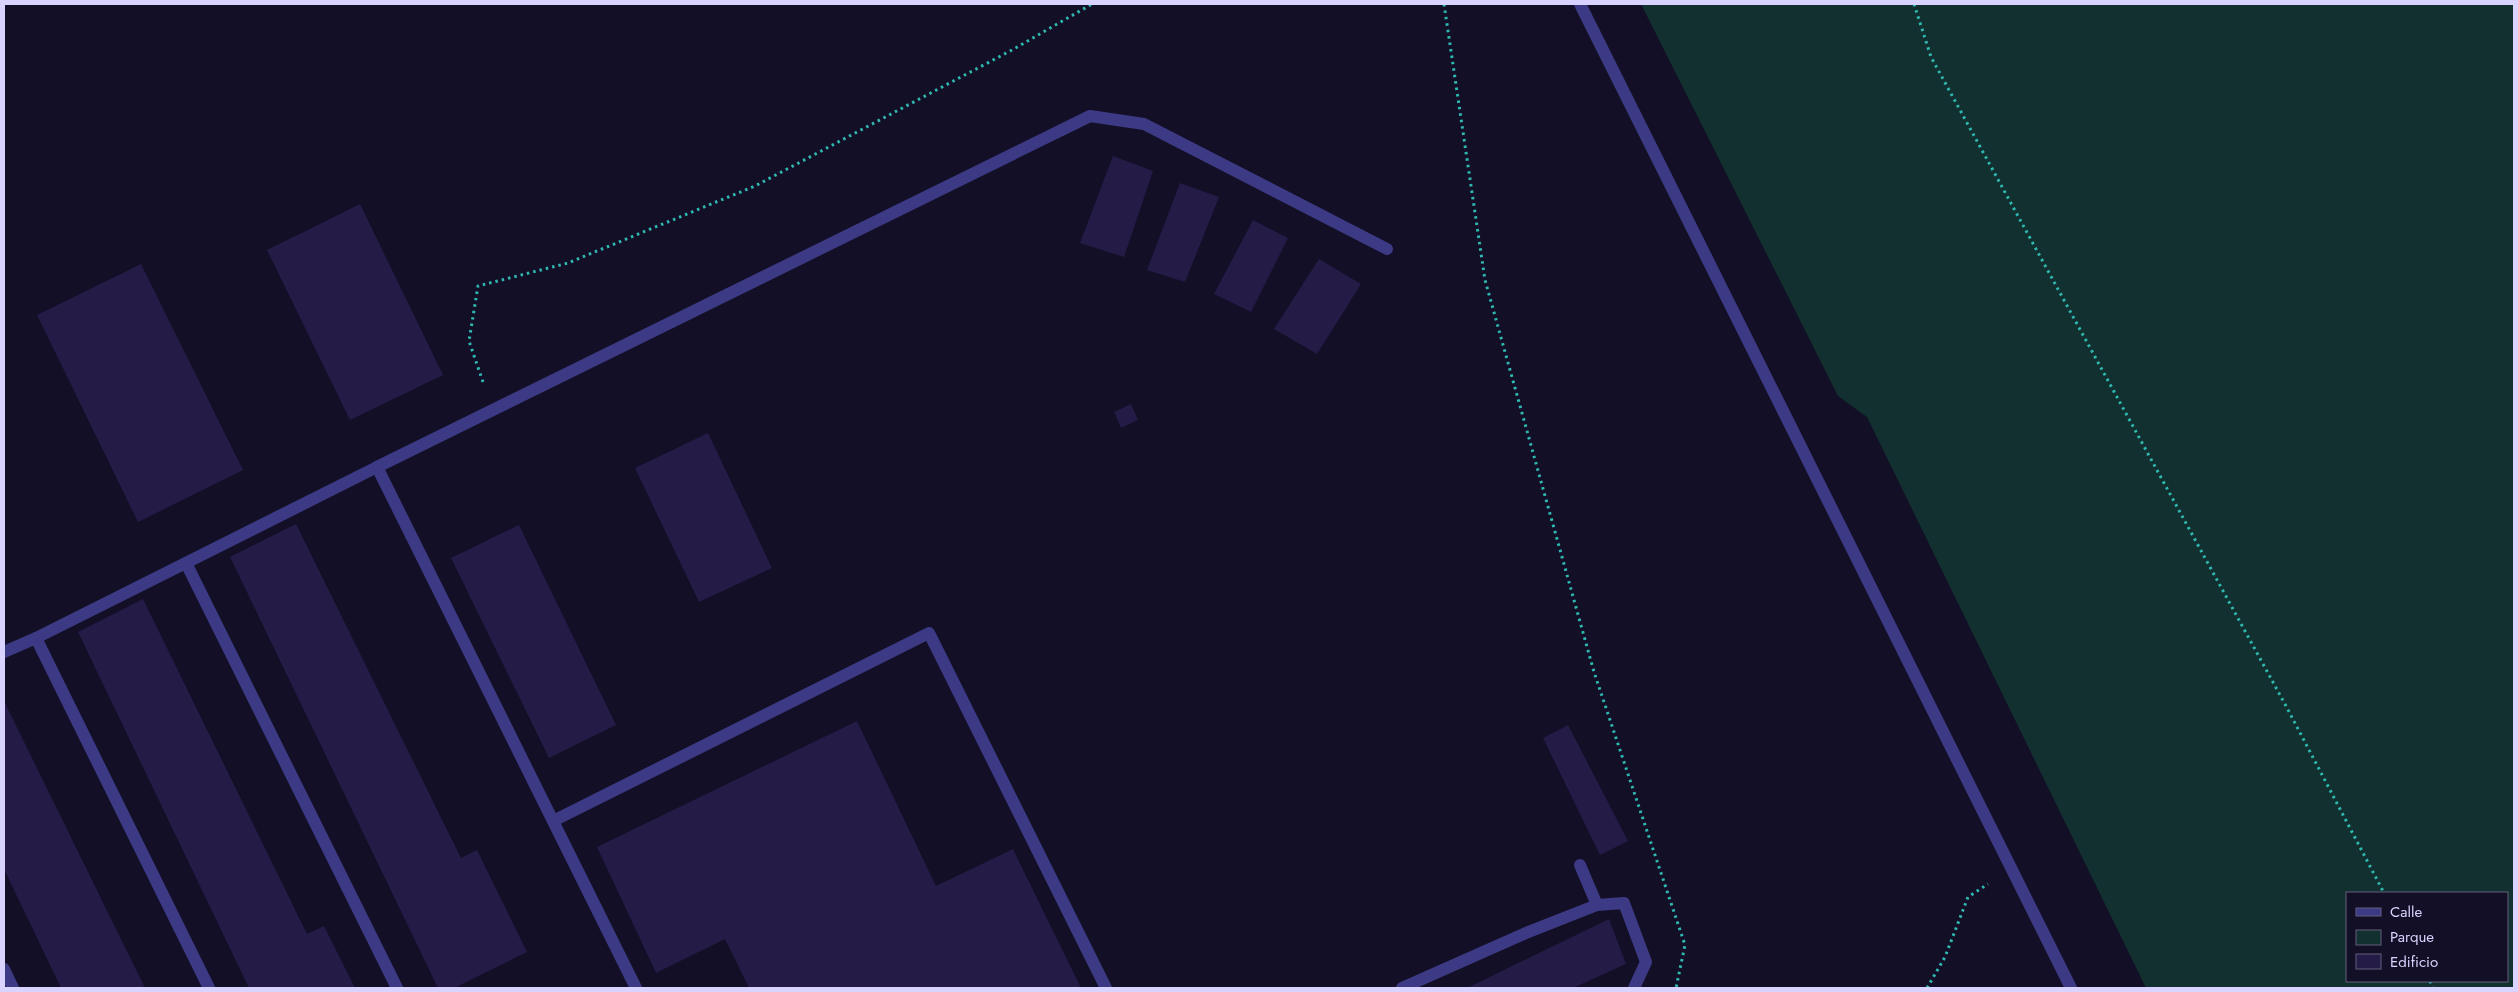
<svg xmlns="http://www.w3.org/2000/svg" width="2518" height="992" font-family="Jost,sans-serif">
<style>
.green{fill:#12302f;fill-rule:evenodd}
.building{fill:#241b47}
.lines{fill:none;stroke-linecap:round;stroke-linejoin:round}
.path{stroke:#2fb8b0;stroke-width:3;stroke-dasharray:2.5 4;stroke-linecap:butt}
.minor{stroke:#3d3a85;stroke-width:12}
</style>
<rect width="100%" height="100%" fill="#130f26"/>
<path class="green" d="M1641,4H2514V988H2146L1867,417L1838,396ZM2347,893H2507V981H2347Z"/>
<g class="building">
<path d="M1113,156L1153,171L1124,257L1080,243Z"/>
<path d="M1180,183L1219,197L1185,282L1147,270Z"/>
<path d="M360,204L443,375L350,420L267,250Z"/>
<path d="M1253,220L1288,238L1251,312L1214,294Z"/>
<path d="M1319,259L1361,284L1317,354L1274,329Z"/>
<path d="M141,264L243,470L138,522L37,315Z"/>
<path d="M1131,404L1138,420L1121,428L1114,412Z"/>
<path d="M708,433L772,568L699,602L635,468Z"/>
<path d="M296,524L461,858L477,850L527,952L454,988H438L230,557Z"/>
<path d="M519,525L616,725L549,758L451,558Z"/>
<path d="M143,599L307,934L324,926L355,988H249L78,632Z"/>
<path d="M4,701L145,988H61L4,869Z"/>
<path d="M857,721L936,886L1013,849L1081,988H749L725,939L656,973L597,847Z"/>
<path d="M1568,725L1628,841L1600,855L1543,738Z"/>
<path d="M1609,919L1626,964L1573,988H1467Z"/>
</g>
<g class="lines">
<g class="path">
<path d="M1444,4L1485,280L1594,672L1685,945L1676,988"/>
<path d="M1914,4L1931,57L2286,706L2384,893"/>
<path d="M483,382L469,341L478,286L568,263L755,186L1012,50L1092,4"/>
<path d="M2430,981L2433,988"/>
<path d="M1927,988L1945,957L1968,897L1988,884"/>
</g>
<g class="minor">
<path d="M1580,4L2071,988"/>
<path d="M377,467L1090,116L1144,124L1387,249"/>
<path d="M186,563L397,988"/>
<path d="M4,652L36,638"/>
<path d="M553,821L929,633L1106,988"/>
<path d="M1580,865L1597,905"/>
<path d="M4,969L13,988"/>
<path d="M209,988L36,638L377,467L636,988"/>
<path d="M1402,988L1526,933L1597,905L1624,903L1646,962L1634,988"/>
</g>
</g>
<rect width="2518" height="992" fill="none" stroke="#d9d4ff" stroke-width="10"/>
<rect x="2346" y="892" width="162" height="90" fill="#130f26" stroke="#625e7d"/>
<rect x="2356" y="908" width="25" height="8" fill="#3d3a85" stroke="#625e7d"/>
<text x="2390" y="917" font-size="15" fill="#d9d4ff">Calle</text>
<rect x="2356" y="930" width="25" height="15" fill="#12302f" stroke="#625e7d"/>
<text x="2390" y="942" font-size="15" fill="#d9d4ff">Parque</text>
<rect x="2356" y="954" width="25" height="15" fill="#241b47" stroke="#625e7d"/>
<text x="2390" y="967" font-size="15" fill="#d9d4ff">Edificio</text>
</svg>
